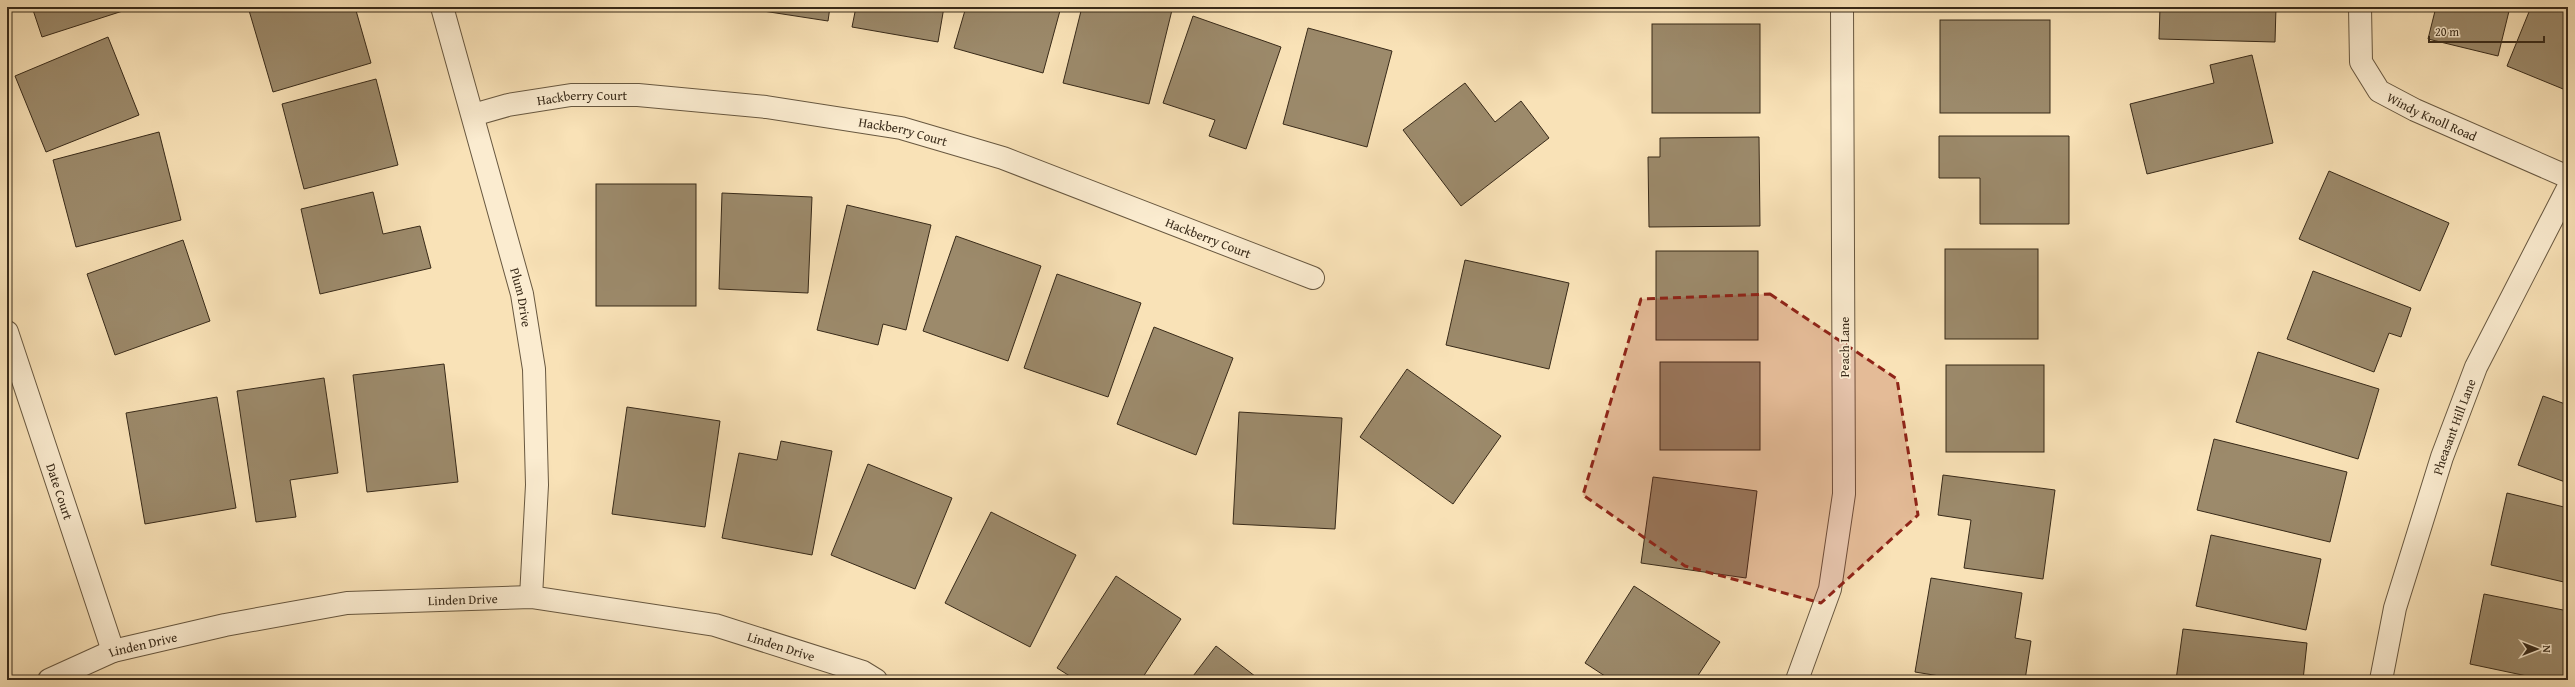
<svg xmlns="http://www.w3.org/2000/svg" width="2575" height="687" font-family="'Gentium Book Plus',serif">
<style>
.building{fill:#9c8a6b;stroke:#382a19}
.lines{fill:none;stroke-linecap:round;stroke-linejoin:round}
.minor-casing{stroke:#685840;stroke-width:24}
.minor{stroke:#fbecd0;stroke-width:22}
.marked{fill:#8f2418;fill-opacity:0.2;stroke:#8f2418;stroke-width:3;stroke-dasharray:8 5;stroke-linejoin:round}
.labels{text-anchor:middle;dominant-baseline:central;stroke-width:3.5;stroke-linejoin:round;paint-order:stroke}
.street-label{font-size:13px;fill:#382a19;stroke:#fbecd0}
</style>
<rect width="100%" height="100%" fill="#f9e2b7"/>
<filter id="stains"><feTurbulence type="fractalNoise" baseFrequency=".005" numOctaves="4"/><feColorMatrix values="0 0 0 0 .2 0 0 0 0 .09 0 0 0 0 .02 0 0 0 .5 -.17"/></filter>
<radialGradient id="worn" r=".72"><stop offset=".6" stop-color="#630" stop-opacity="0"/><stop offset="1" stop-color="#630" stop-opacity=".3"/></radialGradient>
<g class="building">
<path d="M32,7H132V8L42,37Z"/>
<path d="M248,7H355L371,63L273,92Z"/>
<path d="M737,7H830L828,21Z"/>
<path d="M856,7H944L938,42L852,27Z"/>
<path d="M966,7H1061L1043,73L954,48Z"/>
<path d="M1082,7H1161L1172,10L1149,104L1063,83Z"/>
<path d="M2160,7H2276L2275,42L2159,39Z"/>
<path d="M2436,7H2510L2498,56L2428,39Z"/>
<path d="M2531,7H2568V91L2507,66Z"/>
<path d="M1193,16L1281,47L1246,149L1209,136L1215,120L1163,103Z"/>
<rect x="1940" y="20" width="110" height="93"/>
<rect x="1652" y="24" width="108" height="89"/>
<path d="M1308,28L1392,51L1367,147L1283,124Z"/>
<path d="M108,37L139,115L46,152L15,76Z"/>
<path d="M2252,55L2273,143L2147,174L2130,104L2214,83L2210,65Z"/>
<path d="M376,79L398,165L304,189L282,104Z"/>
<path d="M1465,83L1495,122L1521,101L1549,138L1461,206L1403,130Z"/>
<path d="M159,132L181,220L76,247L53,160Z"/>
<path d="M1939,136H2069V224H1980V178H1939Z"/>
<path d="M1759,137L1760,226L1649,227L1648,157H1660V138Z"/>
<path d="M2329,171L2449,223L2420,291L2299,239Z"/>
<rect x="596" y="184" width="100" height="122"/>
<path d="M373,192L383,234L420,226L431,268L320,294L301,209Z"/>
<path d="M722,193L812,197L808,293L719,289Z"/>
<path d="M847,205L931,225L906,330L883,324L878,345L817,330Z"/>
<path d="M956,236L1041,266L1008,361L923,331Z"/>
<path d="M183,240L210,321L115,355L87,274Z"/>
<rect x="1945" y="249" width="93" height="90"/>
<rect x="1656" y="251" width="102" height="89"/>
<path d="M1465,260L1569,283L1549,369L1446,345Z"/>
<path d="M2313,271L2411,308L2401,337L2389,333L2374,372L2287,339Z"/>
<path d="M1057,274L1141,303L1108,397L1024,368Z"/>
<path d="M1154,327L1233,358L1196,455L1117,424Z"/>
<path d="M2258,352L2379,389L2358,459L2236,422Z"/>
<rect x="1660" y="362" width="100" height="88"/>
<path d="M444,364L458,482L367,492L353,375Z"/>
<rect x="1946" y="365" width="98" height="87"/>
<path d="M1407,369L1501,436L1453,504L1360,437Z"/>
<path d="M324,378L338,473L290,480L296,517L256,522L237,391Z"/>
<path d="M2543,396L2568,405V483L2518,465Z"/>
<path d="M217,397L236,508L145,524L126,413Z"/>
<path d="M627,407L720,421L705,527L612,514Z"/>
<path d="M1239,412L1342,418L1335,529L1233,524Z"/>
<path d="M2214,439L2347,472L2330,542L2197,510Z"/>
<path d="M781,441L832,451L812,555L722,538L739,453L777,460Z"/>
<path d="M868,464L952,498L915,589L831,555Z"/>
<path d="M1943,475L2055,490L2043,579L1964,568L1971,520L1938,515Z"/>
<path d="M1653,477L1757,491L1746,578L1641,563Z"/>
<path d="M2507,493L2568,508V583L2491,565Z"/>
<path d="M991,512L1076,555L1030,647L945,603Z"/>
<path d="M2211,535L2321,559L2306,630L2196,606Z"/>
<path d="M1116,576L1181,619L1141,680H1076L1057,668Z"/>
<path d="M1931,578L2022,593L2015,638L2031,641L2025,680H1964L1915,672Z"/>
<path d="M1634,586L1720,642L1695,680H1611L1585,663Z"/>
<path d="M2484,594L2568,611V680H2546L2470,664Z"/>
<path d="M2183,629L2307,643L2303,680H2176Z"/>
<path d="M1216,646L1260,680H1190Z"/>
</g>
<g class="lines">
<defs>
<g id="minor">
<path id="s1" d="M442,7L522,294L534,369L537,485L531,597"/>
<path id="s2" d="M2360,7L2361,62L2379,91L2415,110L2568,177"/>
<path id="s3" d="M473,115L508,105L571,95H638L766,107L901,128L1003,158L1313,278"/>
<path id="s4" d="M7,332L113,651"/>
<path id="s5" d="M49,680L113,651L225,625L347,603L531,597L715,625L863,672L876,680"/>
<path d="M1797,680L1830,589L1844,494L1842,7"/>
<path id="s6" d="M2381,680L2395,608L2442,457L2476,367L2568,188"/>
</g>
</defs>
<use href="#minor" class="minor-casing"/>
<use href="#minor" class="minor"/>
</g>
<path class="marked" d="M1770,294L1897,379L1918,515L1821,603L1685,566L1583,495L1641,299Z"/>
<g class="labels">
<g class="street-label">
<text stroke="none"><textPath href="#s3" startOffset="111">Hackberry Court</textPath></text>
<text stroke="none"><textPath href="#s2" startOffset="148">Windy Knoll Road</textPath></text>
<text stroke="none"><textPath href="#s3" startOffset="435">Hackberry Court</textPath></text>
<text stroke="none"><textPath href="#s3" startOffset="759">Hackberry Court</textPath></text>
<text stroke="none"><textPath href="#s1" startOffset="301">Plum Drive</textPath></text>
<text transform="translate(1844 347) rotate(-90)">Peach Lane</text>
<text stroke="none"><textPath href="#s6" startOffset="264">Pheasant Hill Lane</textPath></text>
<text stroke="none"><textPath href="#s4" startOffset="168">Date Court</textPath></text>
<text stroke="none"><textPath href="#s5" startOffset="425">Linden Drive</textPath></text>
<text stroke="none"><textPath href="#s5" startOffset="101">Linden Drive</textPath></text>
<text stroke="none"><textPath href="#s5" startOffset="749">Linden Drive</textPath></text>
</g>
</g>
<rect width="2575" height="687" fill="none" stroke="#f9e2b7" stroke-width="24"/>
<rect x="8" y="8" width="2559" height="671" fill="none" stroke="#382a19" stroke-width="2"/>
<rect x="12" y="12" width="2551" height="663" fill="none" stroke="#382a19"/>
<g transform="translate(2537 649) rotate(90)" stroke="#fbecd0" stroke-width="3" paint-order="stroke">
<path d="M0-3L7 15L0 10L-7 15Z" fill="#382a19"/>
<text y="-6" font-size="11" font-weight="bold" text-anchor="middle" fill="#382a19">N</text>
</g>
<path d="M2429 36v6h115v-6" fill="none" stroke="#382a19" stroke-width="2"/>
<text x="2435" y="36" font-size="12" fill="#382a19" stroke="#fbecd0" stroke-width="3" paint-order="stroke">20 m</text>
<rect width="100%" height="100%" filter="url(#stains)"/>
<rect width="100%" height="100%" fill="url(#worn)"/>
</svg>
